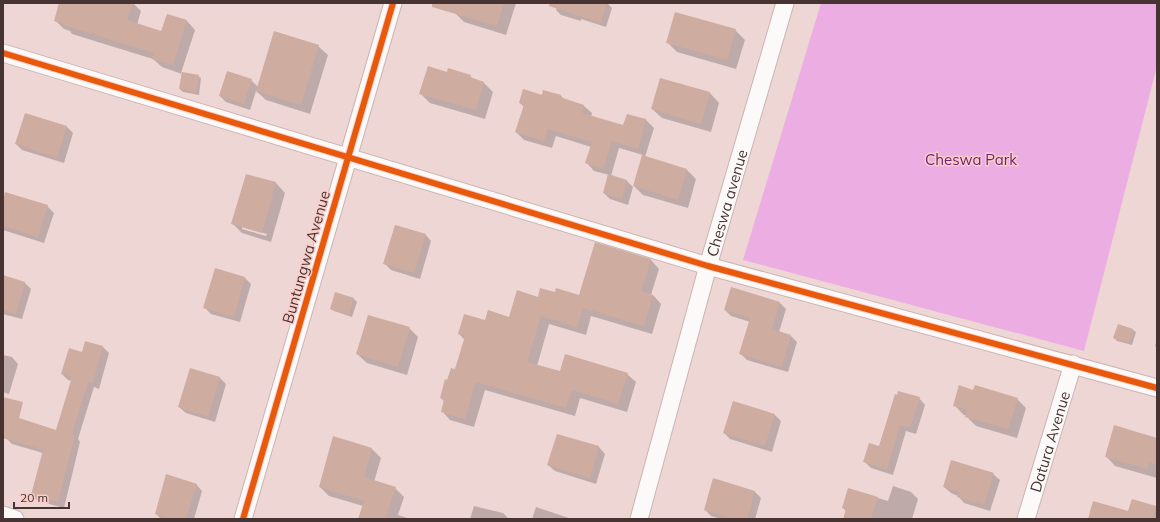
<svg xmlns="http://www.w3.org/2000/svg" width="1160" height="522" font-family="Mulish,sans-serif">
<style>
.green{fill:#ecaee2}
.shadow{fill:#0003;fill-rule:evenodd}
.building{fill:#ceac9f}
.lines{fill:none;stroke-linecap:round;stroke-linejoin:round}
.minor-casing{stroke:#c9b5b3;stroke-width:19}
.minor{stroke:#fcf9f9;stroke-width:17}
.cycleway-casing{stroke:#f9cec9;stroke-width:8}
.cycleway{stroke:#e8590c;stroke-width:6}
.labels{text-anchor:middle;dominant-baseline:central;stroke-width:3;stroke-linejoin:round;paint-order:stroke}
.park-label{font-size:15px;fill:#711e75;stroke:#f9cec9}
.street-label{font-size:15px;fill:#473331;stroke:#f9cec9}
</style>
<rect width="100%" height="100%" fill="#eed6d4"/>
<path class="green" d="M821,3H1157V66L1084,351L743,260Z"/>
<g class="shadow">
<path d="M60,3H133L141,11L137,25L162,32L187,21L195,30L181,73L198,76L201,78L199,95L183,92L180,89L182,74L162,67L153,59L72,34L70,31L64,29L55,20Z"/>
<path d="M458,3H516L506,35L464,22L455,13Z"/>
<path d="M558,3H607L612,8L606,27L581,19V21L561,15L556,10Z"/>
<path d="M735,30L745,40L736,69L677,52L668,43Z"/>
<path d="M318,46L328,55L310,114L266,100L256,91L250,110L226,102L220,96L251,80L258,87Z"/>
<path d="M448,73L470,76L474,80L484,83L493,92L485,119L430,103L420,93Z"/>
<path d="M661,79L710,93L719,103L711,132L662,118L652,109Z"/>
<path d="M542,96H561L565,100L584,106L592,113L591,117L624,127L628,115L646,120L654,128L645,157L687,170L696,179L688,208L643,195L634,186L643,155L619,148L611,176L627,181L633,187L628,205L610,199L604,193L609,175L594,171L587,163L591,147L556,136L552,148L524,140L516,132L524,107L520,103Z"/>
<path d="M67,127L73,133L64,163L22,150L16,144Z"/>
<path d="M247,175L276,183L285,193L271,242L242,233L233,224ZM242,227L267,234L266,236L242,229Z"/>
<path d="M3,204L47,206L54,213L44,243L3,230Z"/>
<path d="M425,234L431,241L420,279L391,270L385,264Z"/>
<path d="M595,244L651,260L659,269L651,295H653L661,304L652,334L591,316L586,335L549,324L537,366L560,372L627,374L636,382L627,412L580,398L575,416L485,390L474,427L450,420L442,411L445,402L441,398L448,382L455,370L465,340L459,334L485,321L510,319L538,298L556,294L580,296Z"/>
<path d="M3,276L25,283L31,289L22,319L3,314Z"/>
<path d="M245,278L251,284L240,322L211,314L204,307Z"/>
<path d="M336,293L354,299L357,302L352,317L334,311L331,309Z"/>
<path d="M780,303L786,309L779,332L791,336L797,342L788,372L747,360L740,353L750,322L731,316L725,310Z"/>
<path d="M409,328L418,337L407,375L367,363L357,354Z"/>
<path d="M1133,330L1136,332L1132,345L1117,341L1114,338Z"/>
<path d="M1157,339V348L1155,346Z"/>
<path d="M86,342L103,347L109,353L99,389L94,387L78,439L80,442L64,508L38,501L32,495L43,453L12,444L6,438L57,431L72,381L68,380L62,374L82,353Z"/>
<path d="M3,355L12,357L18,364L9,394L3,392Z"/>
<path d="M191,369L220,378L226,384L215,422L186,413L179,407Z"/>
<path d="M974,391L1017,399L1026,408L1017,438L976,426L966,416L967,415H964L954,405Z"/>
<path d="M919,398L925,405L916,434L906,431L893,475L871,468L864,461L879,447Z"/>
<path d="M775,415L781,421L772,452L730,439L724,433Z"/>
<path d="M558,435L599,447L605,454L596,484L555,471L548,465Z"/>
<path d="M334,438L372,449L381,458L374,482L395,488L404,497L398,515L410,519H359L363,506L329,496L320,487Z"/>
<path d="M1157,439V478L1115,466L1106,456Z"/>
<path d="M993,474L1000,480L990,511L964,503L958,496L951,493L944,487Z"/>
<path d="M714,479L755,492L761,498L755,519H721L711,516L705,510Z"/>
<path d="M196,484L202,491L194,519H161L156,514Z"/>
<path d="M893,486L911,492L918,499L912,519H844L846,511L843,508L849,489L888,501Z"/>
<path d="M1133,500L1157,507V519H1089L1129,513Z"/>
<path d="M474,506L503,513L509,519H470Z"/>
<path d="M536,507L572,519H532Z"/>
</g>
<g class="building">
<path d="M59,3H133L127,20L161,31L167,14L187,20L173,65L152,59L154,53L63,25V24L54,21Z"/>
<path d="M432,3H504L497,26L432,7Z"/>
<path d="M550,3H607L601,23L549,6Z"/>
<path d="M675,12L736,29L727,60L666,43Z"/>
<path d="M274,31L319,45L301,105L256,91Z"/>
<path d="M428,66L447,72L448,68L471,75L470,77L484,82L476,110L419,94Z"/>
<path d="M227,71L252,79L244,104L219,96Z"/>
<path d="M182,72L199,75L196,92L179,89Z"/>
<path d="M660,78L710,92L701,124L651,109Z"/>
<path d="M523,89L542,95L543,90L561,95L560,97L584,105L582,113L623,125L627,114L646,119L638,149L612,141L603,169L585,163L592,142L548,129L544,141L515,132L524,105L519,103Z"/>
<path d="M25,113L67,126L57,158L15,144Z"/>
<path d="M642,155L687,169L678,200L633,186Z"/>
<path d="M246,174L276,182L262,233L231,224Z"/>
<path d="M608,174L627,180L622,199L603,193Z"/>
<path d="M5,192L48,205L38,237L3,226V200Z"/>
<path d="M395,225L426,234L414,273L383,264Z"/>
<path d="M595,242L651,259L641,291L653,295L644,326L583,308L577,327L541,316L527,362L560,371L565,354L628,373L618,404L572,390L566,408L476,382L465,419L441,412L444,399L440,398L445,379L447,380L451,368L455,369L465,336L458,334L464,314L485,320L488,310L509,317L517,290L538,297L540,288L555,292L556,288L579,295Z"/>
<path d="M215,268L245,277L234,317L203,308Z"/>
<path d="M3,275L25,282L16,314L3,310Z"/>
<path d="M731,287L780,302L772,329L791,335L782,367L739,354L750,318L724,310Z"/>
<path d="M335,292L354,298L349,315L330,309Z"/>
<path d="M368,315L410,327L398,367L356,354Z"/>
<path d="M1118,324L1133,329L1129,343L1113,338Z"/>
<path d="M85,341L103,346L93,383L88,382L72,434L75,435L58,502L31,495L43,450L3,438V397L23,402L19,418L56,430L72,377L61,374L69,348L82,352Z"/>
<path d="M190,368L220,377L208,417L178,407Z"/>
<path d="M959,385L973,390L975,385L1018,398L1008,429L965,417L967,410L953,406Z"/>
<path d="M898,391L920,397L910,428L900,425L887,469L863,462L869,443L879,446L895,394L897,395Z"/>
<path d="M733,401L775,414L765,446L723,433Z"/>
<path d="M1114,425L1157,438V465L1149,462L1147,469L1105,457Z"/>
<path d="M557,434L599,446L590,478L547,465Z"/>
<path d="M333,436L372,448L364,477L396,487L385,519H358L364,501L319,487Z"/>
<path d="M951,460L994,473L984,505L957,497L959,492L943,487Z"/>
<path d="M166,474L197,484L186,519H171L155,514Z"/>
<path d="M713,478L755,491L747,519H733L704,510Z"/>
<path d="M848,488L878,497L871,519H843L846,509L842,508Z"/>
<path d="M1132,499L1156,506L1153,519H1088L1093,501L1128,511Z"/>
</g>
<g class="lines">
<defs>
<g id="minor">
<path d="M3,53L708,266L1157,388"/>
<path d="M3,515L15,519"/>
<path d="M243,519L393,3"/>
<path id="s1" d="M639,519L708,266L785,3"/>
<path id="s2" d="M1026,519L1073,364"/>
</g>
</defs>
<use href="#minor" class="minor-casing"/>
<use href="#minor" class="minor"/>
<defs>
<g id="cycleway">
<path d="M3,53L708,266L1157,388"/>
<path d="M243,519L393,3"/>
</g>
</defs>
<use href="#cycleway" class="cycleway-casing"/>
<use href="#cycleway" class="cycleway"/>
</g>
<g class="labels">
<g class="park-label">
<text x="971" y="159">Cheswa Park</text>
</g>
<g class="street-label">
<text stroke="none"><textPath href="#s1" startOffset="328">Cheswa avenue</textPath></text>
<text transform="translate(306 257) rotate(-74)">Buntungwa Avenue</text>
<text stroke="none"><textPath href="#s2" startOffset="81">Datura Avenue</textPath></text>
</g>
</g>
<rect width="1160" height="522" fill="none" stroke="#473331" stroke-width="8"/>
<path d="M14 502v6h55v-6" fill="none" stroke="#473331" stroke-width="2"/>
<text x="20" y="502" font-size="12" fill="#473331" stroke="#f9cec9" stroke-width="3" paint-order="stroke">20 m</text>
</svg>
